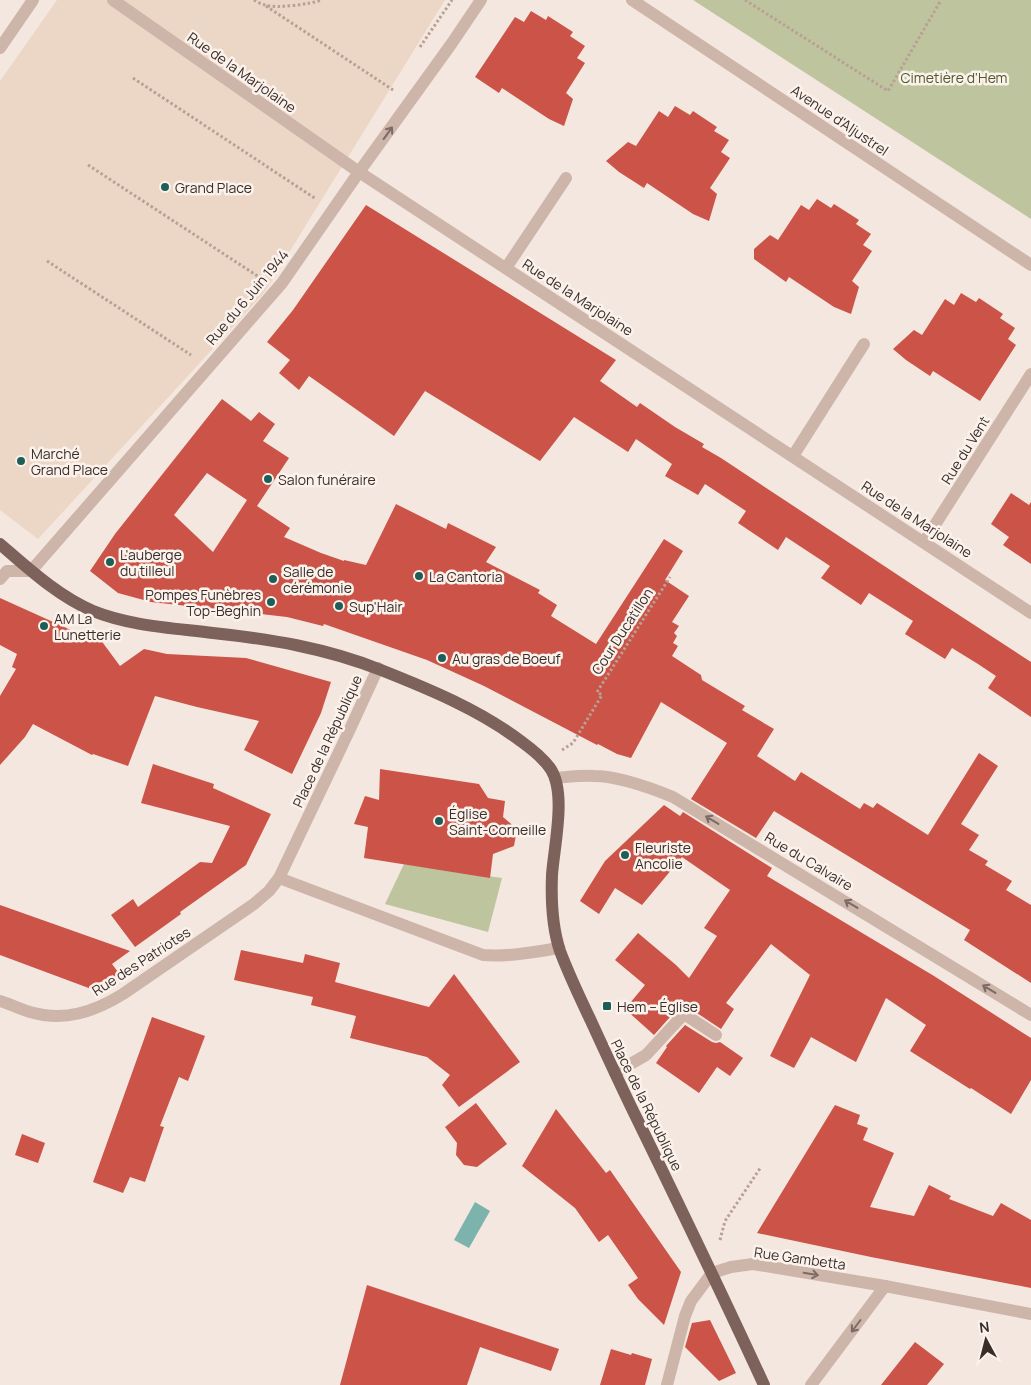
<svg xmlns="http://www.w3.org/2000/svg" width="1031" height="1385" font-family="Manrope,sans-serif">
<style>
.green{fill:#bdc49e}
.plaza{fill:#ecd6c6}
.water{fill:#7db3ad}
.building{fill:#cb5347;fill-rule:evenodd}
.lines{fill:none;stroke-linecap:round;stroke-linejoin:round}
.path{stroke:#b99f94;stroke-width:3;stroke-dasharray:2.5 2.5;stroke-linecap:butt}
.minor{stroke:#cdb5aa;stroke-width:12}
.major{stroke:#7d615b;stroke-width:12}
.oneway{stroke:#7c6a64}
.poi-dot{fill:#1d5e59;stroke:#fbf2ec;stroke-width:2}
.labels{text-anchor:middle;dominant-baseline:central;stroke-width:5;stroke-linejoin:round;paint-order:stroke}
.street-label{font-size:14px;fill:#3a2d2a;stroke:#fbf2ec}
.park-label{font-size:14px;fill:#505a2c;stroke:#fbf2ec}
.poi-label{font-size:14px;fill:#3a2d2a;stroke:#fbf2ec;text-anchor:start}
</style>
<rect width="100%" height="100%" fill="#f4e7df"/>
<g class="green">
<path d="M693,0H1031V219Z"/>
<path d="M404,864L502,878L488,932L385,904Z"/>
</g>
<path class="plaza" d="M57,0H445L264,293L38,539L0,510V81Z"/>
<path class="water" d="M475,1202L490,1211L469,1248L454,1240Z"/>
<g class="building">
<path d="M531,11L546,20L548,16L573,32L570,36L585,46L577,58L585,63L566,93L573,99L564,126L549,119L502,88L499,93L475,77L515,17L524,22Z"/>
<path d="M675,106L690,115L693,111L717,127L714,131L729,140L721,152L730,158L710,188L717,194L709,221L693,214L647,183L644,188L619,172L606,161L628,142L636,146L659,111L668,117Z"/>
<path d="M817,199L831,208L834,204L859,220L856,224L871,234L863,245L872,251L852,281L859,287L851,314L834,307L789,277L786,282L754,259V249L770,235L778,240L801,205L809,210Z"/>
<path d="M366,205L616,360L600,381L637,407L640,403L675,427L704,444L702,447L721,458L919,589L1031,662V717L988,688L996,676L978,664L952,648L945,659L905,634L913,621L869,593L861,605L821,578L830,566L786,537L778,550L738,523L746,511L705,484L698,495L665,476L672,464L636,439L628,452L574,417L540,461L425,391L394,436L309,376L299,390L279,373L290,360L267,342L293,310Z"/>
<path d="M961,293L976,302L979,298L1003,314L1000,318L1015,328L1008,339L1016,345L980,401L933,371L930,376L906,360L893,349L914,330L922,335L945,299L954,305Z"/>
<path d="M222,399L251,421L259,412L275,424L263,441L289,458L257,506L290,528L284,537L321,553L344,561V560L366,565L396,504L446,529L448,523L496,547L486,562L540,590L538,593L557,605L551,616L596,644L664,539L683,551L665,580L689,596L672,622L679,626L674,633L677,636L673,643L678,646L672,656L701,675L702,680L745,706L742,710L774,729L757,756L795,781L801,772L860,809L864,803L873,808L877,803L928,835L979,753L998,766L961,824L979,835L969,850L988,861L985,865L1012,881L1006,890L1031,905V983L964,940L970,930L774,811L756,838L691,799L727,743L661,702L631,758L617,754L598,744L597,745L484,686L427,660L324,624L323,626L287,617L151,602L118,593L90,571L115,534ZM207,473L247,500L213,552L174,515Z"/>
<path d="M1011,493L1029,505L1031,502V564L1003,545L1009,537L991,524Z"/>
<path d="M0,598L82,635L100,639L120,666L144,649L167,654L246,658L331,682L321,713L292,774L244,750L259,721L197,707L155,696L128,766L93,754L92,755L33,724L25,737L0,765V696L16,669L12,667L17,654L0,645Z"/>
<path d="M153,764L214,784L213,788L271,814L246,865L180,912L181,914L135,947L111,915L133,899L138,907L200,862L212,863L230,826L141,803Z"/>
<path d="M380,769L479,784L488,798L505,801L503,817L517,829L514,846L493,854L490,878L364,858L368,827L354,824L365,796L379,800Z"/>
<path d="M664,805L680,816L683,812L772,868L767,876L934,976L1031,1038V1080L1011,1114L971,1088L970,1089L910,1051L926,1025L886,998L856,1062L811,1037L794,1068L770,1056L810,975L771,944L726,1003L734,1009L721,1029L688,1007L684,1006L678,1008L654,1035L625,1009L645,985L615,960L638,933L676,965L689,978L717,936L704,928L730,890L682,857L642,905L615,888L599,914L580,901L605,861Z"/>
<path d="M0,905L130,951L112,964L121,976L94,990L0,955Z"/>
<path d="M241,950L303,963L305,954L340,963L335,982L429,1007L454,974L520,1062L459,1107L442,1085L450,1075L427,1057L350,1038L356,1016L311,1005L313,997L234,980Z"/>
<path d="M152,1017L205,1036L188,1081L179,1077L160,1126L164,1127L145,1182L130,1177L123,1193L93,1182Z"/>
<path d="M685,1025L712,1042L716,1043L720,1042L743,1058L730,1076L717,1067L699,1093L656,1063L667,1047L666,1046Z"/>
<path d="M476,1103L507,1144L477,1167L464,1165L456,1155L457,1143L445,1127Z"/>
<path d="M835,1105L860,1115L857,1124L868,1128L863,1140L894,1153L870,1207L914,1216L929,1185L951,1196L949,1199L993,1216L1001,1203L1031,1220V1288L871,1257L757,1233Z"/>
<path d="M556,1109L606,1173L610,1170L681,1272L664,1325L638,1299L628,1285L638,1278L608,1235L599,1242L575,1208L522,1166Z"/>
<path d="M22,1134L45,1143L38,1163L15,1155Z"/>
<path d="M367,1285L559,1349L551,1371L480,1347L467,1385H340Z"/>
<path d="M710,1320L736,1373L719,1381L685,1347L692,1323Z"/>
<path d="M915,1342L944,1364L927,1385H881Z"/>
<path d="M611,1349L631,1355L632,1353L652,1359L645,1385H600Z"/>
</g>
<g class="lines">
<g class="path">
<path d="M254,0C257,2 261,4 265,5C277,9 310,4 322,0"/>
<path d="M745,0L888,91L941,0"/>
<path d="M266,6L393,90"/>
<path d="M420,47L452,0"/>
<path d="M133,78L316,199"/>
<path d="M88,165L259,277"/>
<path d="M47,261L191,355"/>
<path d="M562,750L573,743L602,695L597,692L670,577"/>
<path d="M720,1240L725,1221L761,1167"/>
</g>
<g class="minor">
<path d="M113,0L359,172L1031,613"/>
<path d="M632,0L1031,265"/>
<path d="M0,48L33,0"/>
<path d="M506,268L566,178"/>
<path d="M793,456L864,344"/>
<path d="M924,542L1031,374"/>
<path d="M0,579L7,571H31L282,283L359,172L452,43L481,0"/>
<path d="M555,778C568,777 582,775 594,776C618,776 651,788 673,797L1031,1015"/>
<path d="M279,878L483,955C509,957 534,952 559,948"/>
<path d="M0,1001C10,1004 20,1009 30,1012C64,1022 94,1012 123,994L254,904L269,891L279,878L350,729L378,668"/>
<path d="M615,1073L646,1055L684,1014L716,1035"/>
<path d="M667,1385L685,1316L691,1301L712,1273L731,1267L753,1264L885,1286L1031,1314"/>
<path d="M811,1385L885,1286"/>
</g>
<path class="major" d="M0,544C29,569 58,596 93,611C130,626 173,628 213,633C270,639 326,648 381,670C429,689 480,710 522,742C533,750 543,758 550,768C567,792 554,846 552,875C551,900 552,927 560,951C569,975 580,998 591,1021C607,1056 623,1091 640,1125C682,1211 724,1298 764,1385"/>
</g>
<defs><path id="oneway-shaft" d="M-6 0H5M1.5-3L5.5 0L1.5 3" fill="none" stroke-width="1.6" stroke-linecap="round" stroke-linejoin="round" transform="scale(1.25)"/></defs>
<g class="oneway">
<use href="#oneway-shaft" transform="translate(388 133) rotate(-54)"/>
<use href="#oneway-shaft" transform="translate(712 820) rotate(-149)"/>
<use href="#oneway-shaft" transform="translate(851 904) rotate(-149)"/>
<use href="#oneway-shaft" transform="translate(989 989) rotate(-149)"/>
<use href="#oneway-shaft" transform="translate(811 1274) rotate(10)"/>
<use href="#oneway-shaft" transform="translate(856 1326) rotate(127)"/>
</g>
<g class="poi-dot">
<circle cx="165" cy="187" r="5"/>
<circle cx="21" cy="461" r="5"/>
<circle cx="268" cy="479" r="5"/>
<circle cx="110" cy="562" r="5"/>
<circle cx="419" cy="576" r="5"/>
<circle cx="273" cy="579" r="5"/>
<circle cx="271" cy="602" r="5"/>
<circle cx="339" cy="606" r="5"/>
<circle cx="44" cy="626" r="5"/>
<circle cx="442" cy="658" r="5"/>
<circle cx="439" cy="821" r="5"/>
<circle cx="625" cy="855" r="5"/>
<rect x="602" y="1001" width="10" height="10" rx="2.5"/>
</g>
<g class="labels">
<g class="street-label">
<text transform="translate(242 72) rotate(35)">Rue de la Marjolaine</text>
<text transform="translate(840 120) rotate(34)">Avenue d'Aljustrel</text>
<text transform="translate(247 297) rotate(-50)">Rue du 6 Juin 1944</text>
<text transform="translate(578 297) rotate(33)">Rue de la Marjolaine</text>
<text transform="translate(965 450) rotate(-58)">Rue du Vent</text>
<text transform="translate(917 519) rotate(33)">Rue de la Marjolaine</text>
<text transform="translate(622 631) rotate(-57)">Cour Ducatillon</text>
<text transform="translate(327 741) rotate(-65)">Place de la République</text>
<text transform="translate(809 861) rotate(31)">Rue du Calvaire</text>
<text transform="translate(141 961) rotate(-33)">Rue des Patriotes</text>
<text transform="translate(647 1105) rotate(64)">Place de la République</text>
<text transform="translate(800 1258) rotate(8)">Rue Gambetta</text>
</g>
<g class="park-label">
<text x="954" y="77">Cimetière d'Hem</text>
</g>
<g class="poi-label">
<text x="175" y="187">Grand Place</text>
<text x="31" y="453">Marché<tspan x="31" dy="16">Grand Place</tspan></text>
<text x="278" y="479">Salon funéraire</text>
<text x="120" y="554">L'auberge<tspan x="120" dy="16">du tilleul</tspan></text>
<text x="283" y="571">Salle de<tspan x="283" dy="16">cérémonie</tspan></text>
<text x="429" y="576">La Cantoria</text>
<text x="261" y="594" text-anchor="end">Pompes Funèbres<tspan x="261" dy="16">Top-Beghin</tspan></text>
<text x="349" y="606">Sup'Hair</text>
<text x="54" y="618">AM La<tspan x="54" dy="16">Lunetterie</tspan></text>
<text x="452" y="658">Au gras de Boeuf</text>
<text x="449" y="813">Église<tspan x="449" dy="16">Saint-Corneille</tspan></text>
<text x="635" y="847">Fleuriste<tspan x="635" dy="16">Ancolie</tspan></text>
<text x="617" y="1006">Hem – Église</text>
</g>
</g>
<g transform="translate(986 1340) rotate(353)" stroke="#fbf2ec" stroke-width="4" paint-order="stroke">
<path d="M0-4L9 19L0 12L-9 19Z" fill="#3a2d2a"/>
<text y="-8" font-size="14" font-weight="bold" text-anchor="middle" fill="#3a2d2a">N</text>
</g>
</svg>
